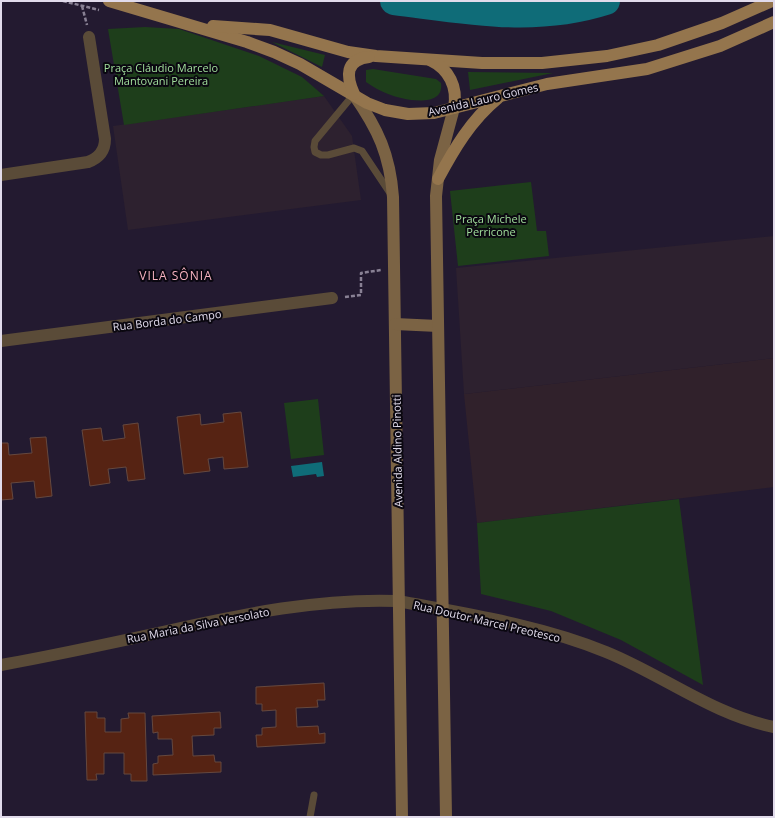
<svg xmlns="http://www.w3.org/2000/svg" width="775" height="818" font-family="'Open Sans',sans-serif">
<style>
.commercial{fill:#30212b}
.industrial{fill:#2d212f}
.green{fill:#1e3e1b}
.water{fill:#0f6c78}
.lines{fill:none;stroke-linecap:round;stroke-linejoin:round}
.river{stroke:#0f6c78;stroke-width:28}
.building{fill:#562313;stroke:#65483f}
.path{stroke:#898194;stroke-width:2.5;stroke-dasharray:4 2;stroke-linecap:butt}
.service{stroke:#5a4b38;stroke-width:7}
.minor{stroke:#5a4b38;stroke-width:12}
.secondary{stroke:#7b6344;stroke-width:12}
.primary{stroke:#94754d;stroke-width:12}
.labels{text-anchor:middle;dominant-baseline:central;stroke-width:4;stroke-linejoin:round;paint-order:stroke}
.park-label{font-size:11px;fill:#a2df9c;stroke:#0a0710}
.street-label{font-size:11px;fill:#e1dbeb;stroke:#0a0710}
.neighbourhood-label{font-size:12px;letter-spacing:1px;fill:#f6b2bf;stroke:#0a0710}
</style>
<rect width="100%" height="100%" fill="#231a30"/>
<path class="commercial" d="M774,358V487L477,523L464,394Z"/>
<g class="industrial">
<path d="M324,96L352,136L361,200L128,230L113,126Z"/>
<path d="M774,236V358L464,394L456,268Z"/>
</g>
<g class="green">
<path d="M145,27L179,29L259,56L302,77L324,96L124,125L108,29Z"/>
<path d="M272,42L325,55L322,67Z"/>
<path d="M373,69L436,79L441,83C445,109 402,100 388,94C380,91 373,87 366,82V70Z"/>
<path d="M468,72L553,73L470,90Z"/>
<path d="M531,182L537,231H546L549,256L458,266L450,191Z"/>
<path d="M318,399L324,455L291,459L284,403Z"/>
<path d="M679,499L703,685L621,640L551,611L481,594L477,523Z"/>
</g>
<path class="water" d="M322,462L324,476L317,477L316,474L293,477L291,466Z"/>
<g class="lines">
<path class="river" d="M394,1C467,10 534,24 606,1"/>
</g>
<g class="building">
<path d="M241,412L248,467L224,469L223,457L208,459L210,471L184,474L177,417L200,414L201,425L224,422L223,414Z"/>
<path d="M138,423L145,479L128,481L126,467L108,469L110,483L90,486L82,430L101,428L103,441L125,438L123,425Z"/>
<path d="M46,437L52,496L36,498L34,481L11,483L13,499L1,500V443H8L9,455L32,453L30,438Z"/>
<path d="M324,683L325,700H317L318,707L296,708L297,727L318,726L319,734L325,733V743L257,747L256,735H262V728L276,727V710L262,711V704H256V687Z"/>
<path d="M85,712H97V718H105V732H121V719L129,718L128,713H145L147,781H131V774H124V753H104V774H96L97,780H87Z"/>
<path d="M220,712L221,728H214V735L192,736L193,756L214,755L215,762H221V772L153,775V764L158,763V756L173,755L172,739H158V732L153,733L152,716Z"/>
</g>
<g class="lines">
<g class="path">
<path d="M63,1L99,10"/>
<path d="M82,6L87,25"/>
<path d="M345,297L361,295V273L381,270"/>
</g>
<g class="service">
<path d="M354,94L315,141L314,147L315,152L321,155H328L354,148L362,151L390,193"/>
<path d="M310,817L314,795"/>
</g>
<g class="minor">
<path d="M1,175L88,162C99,158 105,151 105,139L89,37"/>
<path d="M1,341L332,298"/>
<path d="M1,665C57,655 112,643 167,631C243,614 320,598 398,601C467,614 540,625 606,652C663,675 713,715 774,727"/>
</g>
<g class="secondary">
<path d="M354,95C378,129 390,155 393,197L402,817"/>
<path d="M395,324L438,326"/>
<path d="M446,817L436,196L440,160L454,108"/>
</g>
<g class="primary">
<path d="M109,1L247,42L274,52L300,64L367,103L385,110L408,114L434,113L547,84L647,69L720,46L774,22"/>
<path d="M213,26L270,30L348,52L376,56L482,63H542L607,56L658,45L722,23L772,1"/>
<path d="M430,60C449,69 458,87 454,108"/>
<path d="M354,94C346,76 345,60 369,57"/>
<path d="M438,179C454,149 471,120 498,98"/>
</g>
</g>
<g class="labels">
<g class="park-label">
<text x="161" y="67">Praça Cláudio Marcelo<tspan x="161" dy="13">Mantovani Pereira</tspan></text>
<text x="491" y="218">Praça Michele<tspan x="491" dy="13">Perricone</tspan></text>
</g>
<g class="street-label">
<text transform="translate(483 99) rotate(-13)">Avenida Lauro Gomes</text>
<text transform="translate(167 320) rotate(-7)">Rua Borda do Campo</text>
<text transform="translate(397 451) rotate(-91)">Avenida Aldino Pinotti</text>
<text transform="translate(487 621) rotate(13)">Rua Doutor Marcel Preotesco</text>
<text transform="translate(198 625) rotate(-11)">Rua Maria da Silva Versolato</text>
</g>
<g class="neighbourhood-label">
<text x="176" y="275">VILA SÔNIA</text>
</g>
</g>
<rect width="775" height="818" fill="none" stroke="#e1dbeb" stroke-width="4"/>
</svg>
